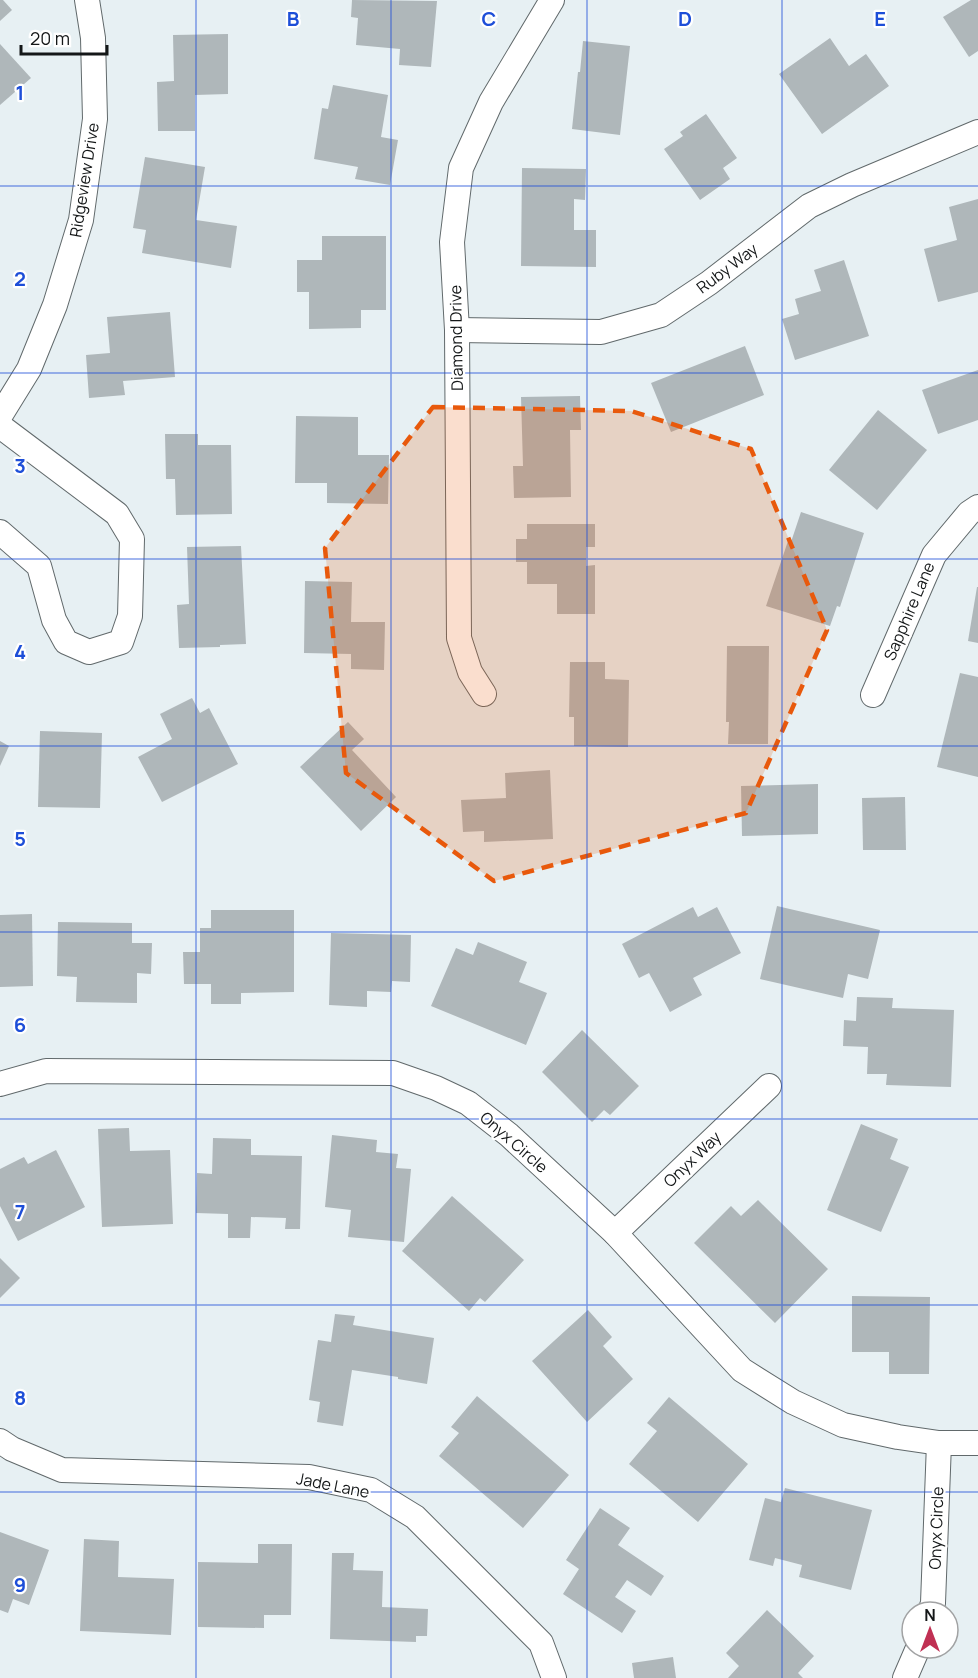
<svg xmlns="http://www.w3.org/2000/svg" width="978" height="1678" font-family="Manrope,sans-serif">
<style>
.building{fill:#afb7ba}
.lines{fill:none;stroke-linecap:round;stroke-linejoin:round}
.street-casing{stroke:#61696b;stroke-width:26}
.street{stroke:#fff;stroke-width:24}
.marked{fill:#e8590c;fill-opacity:0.2;stroke:#e8590c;stroke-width:4.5;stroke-dasharray:12 8;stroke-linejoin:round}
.grid{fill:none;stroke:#1d4ed8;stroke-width:1.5;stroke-opacity:0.55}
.labels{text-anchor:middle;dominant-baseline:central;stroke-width:4.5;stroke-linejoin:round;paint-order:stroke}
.street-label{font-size:16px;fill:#141718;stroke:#fff}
.grid-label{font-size:20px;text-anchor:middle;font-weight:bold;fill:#1d4ed8;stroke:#fff;stroke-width:4.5;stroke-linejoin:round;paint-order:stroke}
</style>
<rect width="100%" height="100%" fill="#e7f0f3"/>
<g class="building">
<path d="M0,0H3L12,10L0,21Z"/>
<path d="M352,0L437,1L431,67L399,65L400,49L356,45L358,18L351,17Z"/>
<path d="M971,0H978V51L969,57L943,17Z"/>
<path d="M228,34V94L195,95V131H158L157,82L174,81L173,35Z"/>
<path d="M830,38L849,66L866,54L889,86L822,134L779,74Z"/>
<path d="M583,41L630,46L620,135L572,129L578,72H580Z"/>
<path d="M0,44L31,78L0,105Z"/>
<path d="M333,85L388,95L381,137L398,140L390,185L355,179L358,167L314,159L322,108L328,109Z"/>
<path d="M706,114L737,158L723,168L730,179L700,200L664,149L683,136L680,132Z"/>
<path d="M145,157L205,167L196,220L237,226L231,268L142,253L146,230L133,228Z"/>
<path d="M522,168L586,169L585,200L574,199V230H596V267L521,266Z"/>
<path d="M978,199V292L938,302L924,249L957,240L949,207Z"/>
<path d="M322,236H386V310H361V328L309,329V292H297V260H322Z"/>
<path d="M844,260L869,336L795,360L782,319L799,314L795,299L821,291L814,270Z"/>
<path d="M170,312L175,377L123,381L125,395L89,398L86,355L110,353L107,317Z"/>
<path d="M745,346L764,395L671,432L651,383Z"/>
<path d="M978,370V420L938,434L922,390Z"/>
<path d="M580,396L581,430H570L571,497L514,498L513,466H523L521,397Z"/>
<path d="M878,410L927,450L877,510L829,470Z"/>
<path d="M296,416L358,417V455H389L388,504L327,503V483H295Z"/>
<path d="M165,434H198V445H231L232,514L176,515L175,479H166Z"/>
<path d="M801,512L864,533L840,607L837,606L830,626L766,606L788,541L791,542Z"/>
<path d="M527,524H595V547H586V566L595,565V614H557V584H527V562H516V539H527Z"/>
<path d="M241,546L246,644L220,645V647L179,648L177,605L189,604L187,547Z"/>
<path d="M305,581L352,582L351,622H385L384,670L351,669V654L304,653Z"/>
<path d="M977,587H978V643L968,641Z"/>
<path d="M727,646H769L768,744H728L729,722H726Z"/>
<path d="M570,662H605V679L629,680L628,747L574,746V717H569Z"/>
<path d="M960,673L978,677V777L937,767Z"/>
<path d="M192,698L200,713L209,708L238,764L162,802L138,757L172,739L160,714Z"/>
<path d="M348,722L364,739L352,750L396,797L361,831L300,767Z"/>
<path d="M40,731L102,733L100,808L38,807Z"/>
<path d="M0,741L9,746L0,766Z"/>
<path d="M550,770L553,839L484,842V831L463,832L461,800L506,798L505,773Z"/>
<path d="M818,784V834L742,836L741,786Z"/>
<path d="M905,797L906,850H863L862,798Z"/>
<path d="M777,906L880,930L868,979L848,974L843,998L760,979Z"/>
<path d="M693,907L698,917L717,907L741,953L693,978L702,995L670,1012L649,973L639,978L622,944Z"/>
<path d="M211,910H294V992L241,993V1004H211V984H184L183,952H200V928H211Z"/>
<path d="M32,914L33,986L0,987V915Z"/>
<path d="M58,922L132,923V943H152L151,974L137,973V1003L76,1002L77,977L57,976Z"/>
<path d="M331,933L411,935L410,982L392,981L391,992L367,991V1007L329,1005Z"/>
<path d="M478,942L527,962L519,982L547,993L526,1045L431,1006L456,948L473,955Z"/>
<path d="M857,997L893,998L892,1008L954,1010L951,1087L886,1085L887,1074H867L868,1047L843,1046L844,1020L856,1021Z"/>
<path d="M582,1030L639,1086L610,1115L604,1110L592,1122L542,1072Z"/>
<path d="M861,1124L898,1139L890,1159L909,1167L881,1232L827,1210Z"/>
<path d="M129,1128L130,1151L170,1150L173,1224L102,1227L98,1129Z"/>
<path d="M332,1135L377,1140L376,1152L398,1154L396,1168L411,1169L404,1242L348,1237L351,1210L325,1207Z"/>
<path d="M213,1138L251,1139V1155L302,1156L300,1229H285L286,1218L251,1217L250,1238H228V1214L196,1213L197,1173L212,1174Z"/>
<path d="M56,1150L85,1207L18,1241L0,1206V1169L24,1157L28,1164Z"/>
<path d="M452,1196L524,1260L485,1302L480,1298L469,1311L402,1251Z"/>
<path d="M758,1200L828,1269L775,1323L694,1243L731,1206L741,1216Z"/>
<path d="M0,1258L20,1278L0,1298Z"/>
<path d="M852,1296L930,1297L929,1374H889V1352H852Z"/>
<path d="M588,1310L612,1337L603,1346L633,1379L587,1422L532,1361Z"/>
<path d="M335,1314L355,1316L353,1325L434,1338L427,1384L398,1379V1377L352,1370L343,1426L317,1422L320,1402L309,1400L318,1340L331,1342Z"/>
<path d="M477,1396L569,1475L523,1528L439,1456L459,1433L451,1427Z"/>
<path d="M669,1397L748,1464L698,1522L629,1464L657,1431L647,1423Z"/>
<path d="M785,1488L872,1510L851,1590L799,1577L802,1565L775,1558L773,1566L749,1560L765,1498L781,1502Z"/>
<path d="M600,1508L630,1528L618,1545L664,1576L651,1596L627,1580L615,1597L636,1611L622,1633L563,1594L579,1569L566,1560Z"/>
<path d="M0,1532L49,1550L29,1605L13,1599L8,1613L0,1610Z"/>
<path d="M84,1539L119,1541L118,1577L174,1579L171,1635L80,1631Z"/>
<path d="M258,1544H292L291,1615H264V1628L198,1627V1562L258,1563Z"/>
<path d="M332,1553H354L353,1570L383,1571L382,1607L428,1609L427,1636H416V1642L330,1639Z"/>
<path d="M767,1610L814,1656L798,1673L803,1678H728L739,1666L726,1653Z"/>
<path d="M673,1657L676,1678H634L632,1663Z"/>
</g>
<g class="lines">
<defs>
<g id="street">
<path d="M457,330L601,332L661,315L709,283L809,206L852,185L978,132"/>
<path d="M0,416L29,369L55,305L81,220L95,119L93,38L87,0"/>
<path d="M0,426L117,514L132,539L130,616L121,642L89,652L66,642L54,620L39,566L0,532"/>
<path d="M484,694L470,672L459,638L457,330L452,242L461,168L491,102L552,0"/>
<path d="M873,695L934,555L969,513L978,507"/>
<path d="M0,1084L46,1071L393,1073L436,1088L468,1103L509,1135L615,1233L742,1370L793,1402L843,1425L898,1437L939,1443H978"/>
<path d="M615,1233L769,1086"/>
<path d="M0,1441L12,1449L62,1470L309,1477L371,1490L415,1517L541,1643L554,1678"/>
<path d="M930,1612L933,1603L939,1443"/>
<path d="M905,1678L918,1648"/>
</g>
</defs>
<use href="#street" class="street-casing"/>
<use href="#street" class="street"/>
</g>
<path class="marked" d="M433,407L631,411L751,449L827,630L746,813L494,881L346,773L325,548Z"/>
<path class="grid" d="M196,0V1678M391,0V1678M587,0V1678M782,0V1678M0,186H978M0,373H978M0,559H978M0,746H978M0,932H978M0,1119H978M0,1305H978M0,1492H978"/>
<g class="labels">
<g class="street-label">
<text transform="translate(84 180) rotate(-81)">Ridgeview Drive</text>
<text transform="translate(727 268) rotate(-37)">Ruby Way</text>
<text transform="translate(456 338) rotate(-91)">Diamond Drive</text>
<text transform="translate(909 611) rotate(-67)">Sapphire Lane</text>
<text transform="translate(514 1142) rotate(41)">Onyx Circle</text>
<text transform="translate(692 1159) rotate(-44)">Onyx Way</text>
<text transform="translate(333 1485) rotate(11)">Jade Lane</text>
<text transform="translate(936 1528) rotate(-88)">Onyx Circle</text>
</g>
</g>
<g class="grid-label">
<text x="293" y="26">B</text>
<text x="489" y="26">C</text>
<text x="685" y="26">D</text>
<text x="880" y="26">E</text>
<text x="20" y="100">1</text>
<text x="20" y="286">2</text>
<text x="20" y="473">3</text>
<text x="20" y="659">4</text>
<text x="20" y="846">5</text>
<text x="20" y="1032">6</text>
<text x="20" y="1219">7</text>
<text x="20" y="1405">8</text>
<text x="20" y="1592">9</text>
</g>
<g transform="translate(930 1630)"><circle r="28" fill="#ffffff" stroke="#a1a2a3" stroke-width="1.5"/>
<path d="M0-4.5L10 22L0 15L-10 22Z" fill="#c03053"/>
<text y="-9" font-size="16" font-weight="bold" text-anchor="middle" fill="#141718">N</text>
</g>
<path d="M21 45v9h86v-9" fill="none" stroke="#141718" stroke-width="3"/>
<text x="30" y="45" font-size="18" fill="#141718" stroke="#ffffff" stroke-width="4.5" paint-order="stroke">20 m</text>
</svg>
